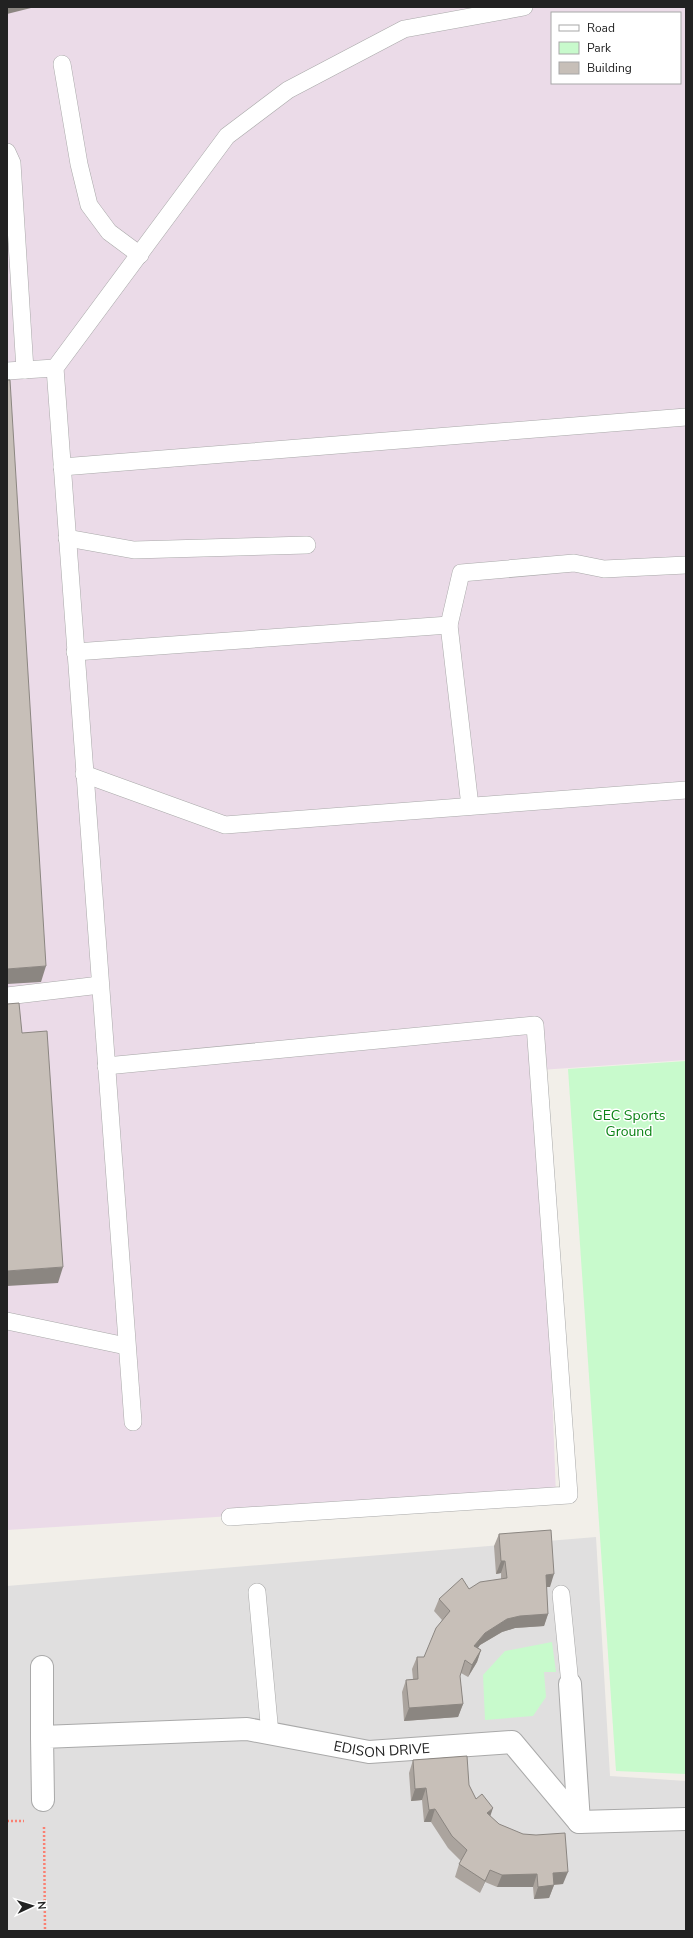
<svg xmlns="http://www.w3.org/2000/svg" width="693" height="1938" font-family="'Nunito Sans',sans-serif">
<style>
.residential{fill:#e0dfdf}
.industrial{fill:#ebdbe8;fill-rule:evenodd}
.park{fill:#c8facc}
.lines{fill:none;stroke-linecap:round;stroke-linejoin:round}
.service-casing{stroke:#a9a9a9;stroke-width:18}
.minor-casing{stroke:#a9a9a9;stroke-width:24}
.path{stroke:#fa8072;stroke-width:2.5;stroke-dasharray:2 2;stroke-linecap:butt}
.service{stroke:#fff;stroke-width:17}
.minor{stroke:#fff;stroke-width:22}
.wall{fill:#aba49e}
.shaded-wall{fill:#8b8681}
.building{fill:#c7bfb8;stroke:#8b8681}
.labels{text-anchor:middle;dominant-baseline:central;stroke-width:3;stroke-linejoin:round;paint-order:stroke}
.park-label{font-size:14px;fill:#0c8416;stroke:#fff}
.street-label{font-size:14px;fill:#222;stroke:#fff}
</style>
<rect width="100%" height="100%" fill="#f2efe9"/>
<path class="residential" d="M596,1537L610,1776L686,1781V1931H7V1586Z"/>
<path class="industrial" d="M7,7H686V1060L540,1070L556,1496L7,1530ZM552,13H680V83H552Z"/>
<g class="park">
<path d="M686,1061V1774L616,1771L568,1069Z"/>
<path d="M552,1642L556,1672H544L546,1697L533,1716L485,1720L483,1675L505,1651Z"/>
</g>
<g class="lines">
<defs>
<g id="service">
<path d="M62,64L79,164L89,205L109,232L140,255"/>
<path d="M7,152L12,163L25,370"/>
<path d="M7,371L55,368"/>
<path d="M62,467L686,417"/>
<path d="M67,538L134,550L307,545"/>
<path d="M449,625L470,806"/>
<path d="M75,652L449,625L461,573L574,563L604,569L686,565"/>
<path d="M84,774L225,825L686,790"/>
<path d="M7,996L100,985"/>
<path d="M106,1066L535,1025L569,1495L230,1517"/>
<path d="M7,1321L126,1346"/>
<path d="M133,1422L55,368L227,136L288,90L404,29L524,7"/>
<path d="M257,1592L270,1734"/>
<path d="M561,1594L570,1684"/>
</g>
<g id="minor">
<path d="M570,1684L579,1822"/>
<path d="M42,1737V1667"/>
<path id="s1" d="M43,1800L42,1737L247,1729L369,1752L512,1742L579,1822L686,1819"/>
</g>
</defs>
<use href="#service" class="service-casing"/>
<use href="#minor" class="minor-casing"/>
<g class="path">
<path d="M7,1821H24"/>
<path d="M44,1827L45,1931"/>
</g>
<use href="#service" class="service"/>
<use href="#minor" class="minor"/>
</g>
<g class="wall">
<path d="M499,1534L550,1587H546L548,1614L544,1626L515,1628L502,1632L480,1645L478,1648L481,1650L477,1662L468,1677L461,1673L460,1676L463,1704L458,1717L404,1721L402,1692L406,1680L413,1679L412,1669L417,1657H424L442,1620L434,1611L439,1599L501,1579V1573L496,1574L494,1546Z"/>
<path d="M413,1760L469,1785L476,1799L490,1816L563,1884L554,1885L549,1898L534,1899L533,1887H497L485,1882L480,1893L455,1877L459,1864L461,1861L448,1848L431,1822H424L422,1800L411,1801L409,1773Z"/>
</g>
<g class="shaded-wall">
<path d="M7,7H35L7,14Z"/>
<path d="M46,966L41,982L7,984V969Z"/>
<path d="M63,1267L58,1283L7,1286V1271Z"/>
<path d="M501,1561H505L501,1573L496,1574Z"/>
<path d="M554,1574L550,1587H541L546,1575Z"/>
<path d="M548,1614L544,1626L515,1628L502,1632L480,1645L470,1658L474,1646L485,1633L507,1619L520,1616Z"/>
<path d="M481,1650L477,1662L468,1677L472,1665Z"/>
<path d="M463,1704L458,1717L404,1721L409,1708Z"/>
<path d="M426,1788L422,1800L411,1801L415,1789Z"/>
<path d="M493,1808L489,1820L487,1813Z"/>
<path d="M435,1809L431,1822H424L429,1810Z"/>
<path d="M490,1870L485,1882L480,1893L485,1881Z"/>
<path d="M568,1872L563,1884L548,1885L553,1873Z"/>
<path d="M537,1874L533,1887H497L502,1875Z"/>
<path d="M554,1885L549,1898L534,1899L538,1887Z"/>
</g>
<g class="building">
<path d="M7,380H10L46,966L7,969Z"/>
<path d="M19,1003L22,1033L47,1031L63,1267L7,1271V1004Z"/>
<path d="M551,1530L554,1574L546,1575L548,1614L520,1616L507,1619L485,1633L474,1646L481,1650L472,1665L465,1660L460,1676L463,1704L409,1708L406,1680L418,1679L417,1657H424L436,1628L450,1611L439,1599L462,1578L469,1589L480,1582L507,1578L505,1561H501L499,1534Z"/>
<path d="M467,1756L469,1785L476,1799L482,1794L493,1808L487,1813L499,1824L523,1834L536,1835L565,1833L568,1872L553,1873L554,1885L538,1887L537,1874L502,1875L490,1870L485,1881L459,1864L467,1850L452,1836L435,1809L429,1810L426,1788L415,1789L413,1760Z"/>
</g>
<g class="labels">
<g class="park-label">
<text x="629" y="1115">GEC Sports<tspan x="629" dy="16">Ground</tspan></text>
</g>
<g class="street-label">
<text stroke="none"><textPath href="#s1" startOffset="405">EDISON DRIVE</textPath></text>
</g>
</g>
<rect width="693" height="1938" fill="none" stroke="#222222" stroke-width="16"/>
<rect x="551" y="12" width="130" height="72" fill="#ffffff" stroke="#a7a7a7"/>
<rect x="559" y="25" width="20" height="6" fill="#ffffff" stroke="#a7a7a7"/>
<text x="587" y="32" font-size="12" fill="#222222">Road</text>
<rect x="559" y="42" width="20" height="12" fill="#c8facc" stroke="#a7a7a7"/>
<text x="587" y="52" font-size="12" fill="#222222">Park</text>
<rect x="559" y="62" width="20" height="12" fill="#c7bfb8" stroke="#a7a7a7"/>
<text x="587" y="72" font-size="12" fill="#222222">Building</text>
<g transform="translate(32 1906) rotate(86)" stroke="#ffffff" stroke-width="3" paint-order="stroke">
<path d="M0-3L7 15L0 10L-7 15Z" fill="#222222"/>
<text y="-6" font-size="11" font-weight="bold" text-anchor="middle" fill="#222222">N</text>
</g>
</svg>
